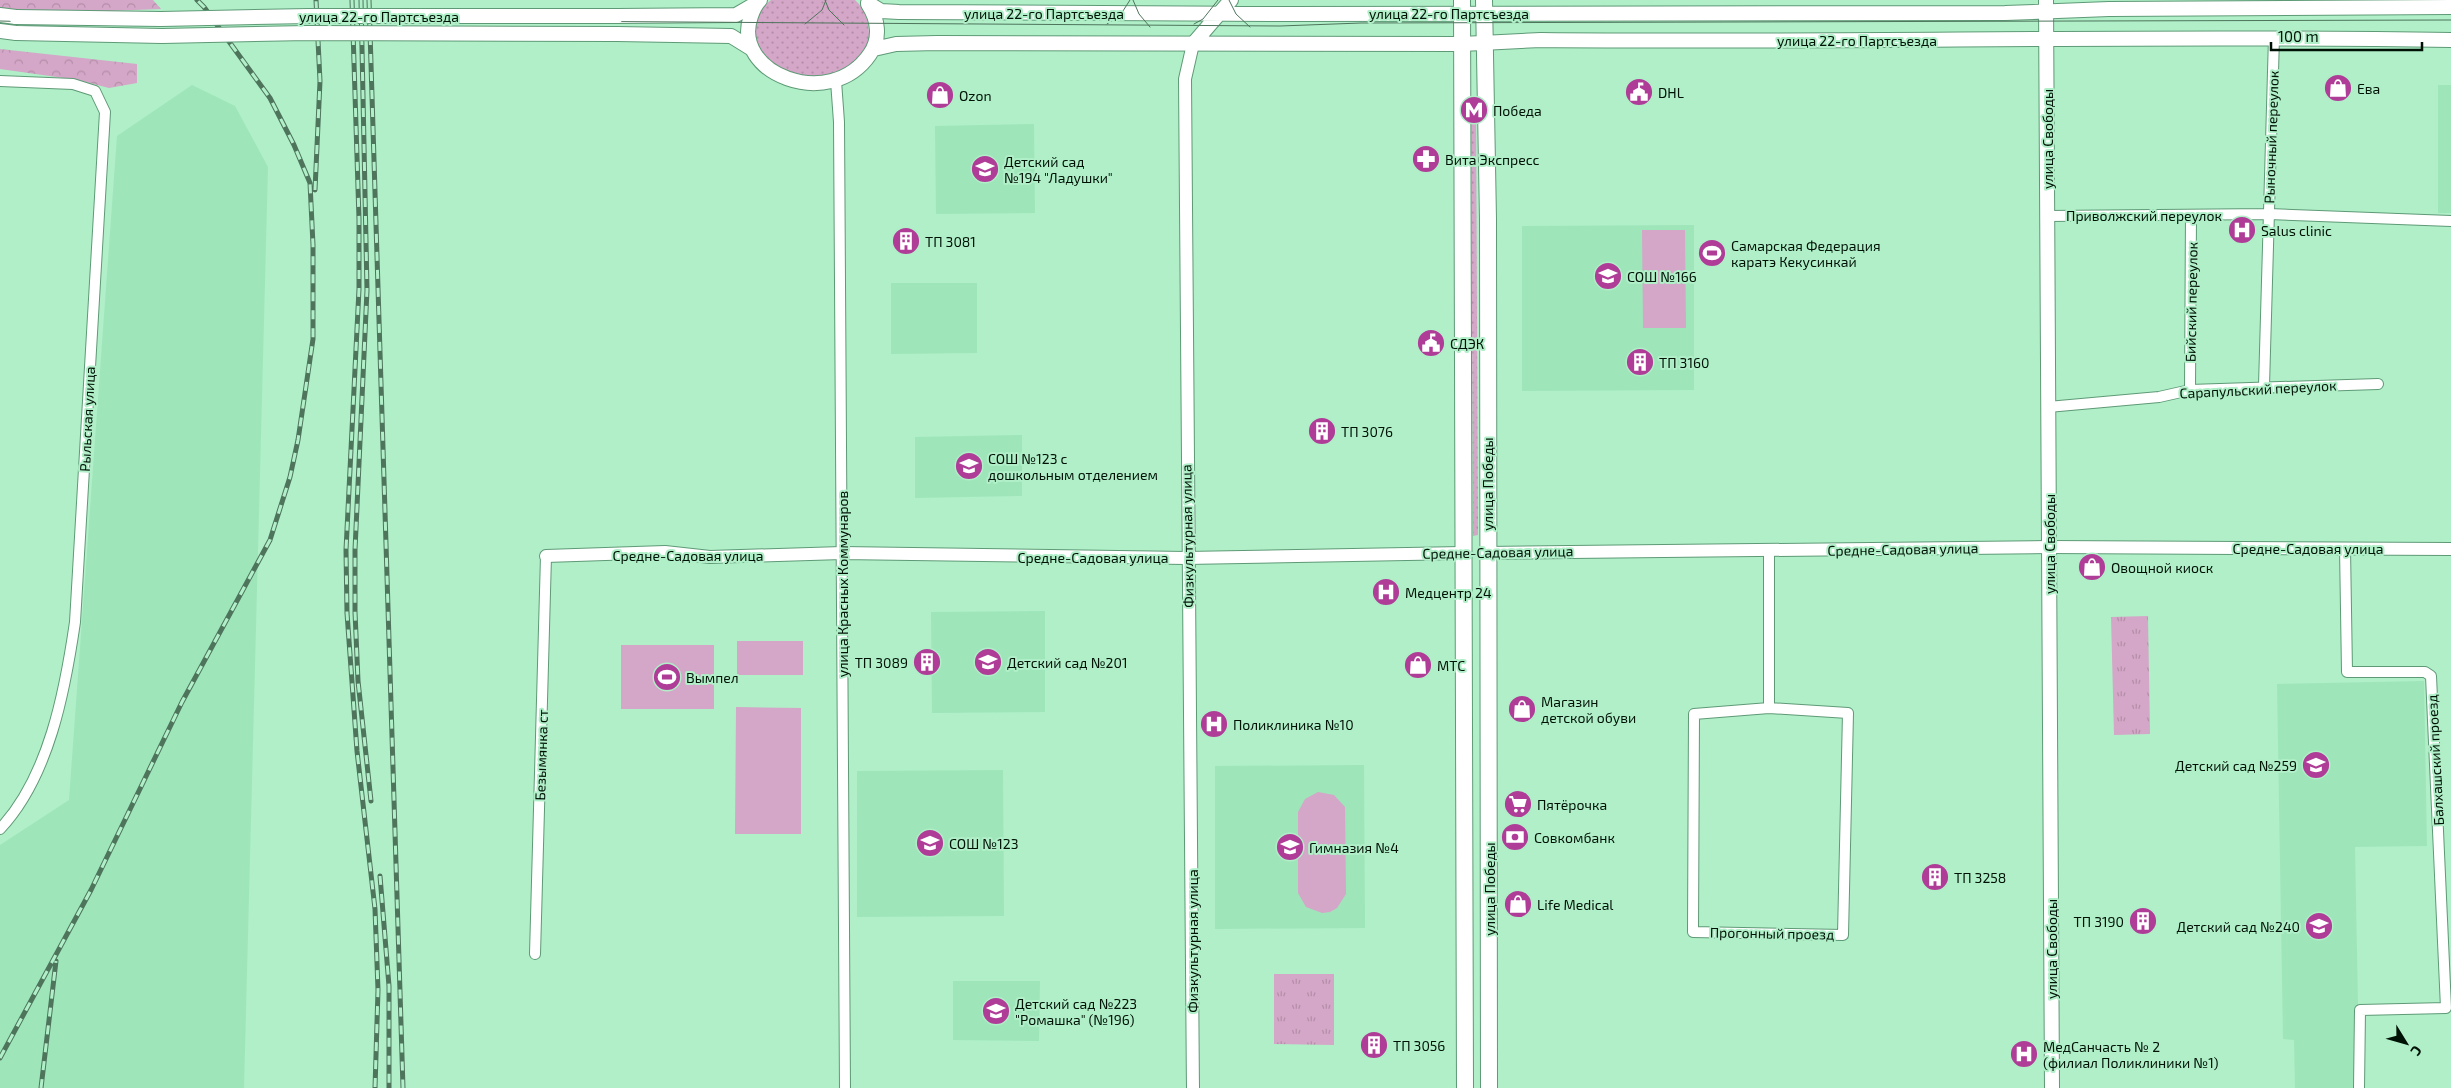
<svg xmlns="http://www.w3.org/2000/svg" width="2451" height="1088" font-family="'Exo 2',sans-serif">
<style>
.built{fill:#9ee5ba}
.grass{fill:url(#grass-dots)}
.forest{fill:url(#forest-crowns)}
.park{fill:url(#park-tufts)}
.pitch{fill:#d4a6c7}
.lines{fill:none;stroke-linecap:round;stroke-linejoin:round}
.minor-casing{stroke:#5e9a76;stroke-width:12}
.tertiary-casing{stroke:#5e9a76;stroke-width:14}
.secondary-casing{stroke:#5e9a76;stroke-width:16}
.primary-casing{stroke:#5e9a76;stroke-width:18}
.minor{stroke:#fff;stroke-width:10}
.tertiary{stroke:#fff;stroke-width:12}
.secondary{stroke:#fff;stroke-width:14}
.primary{stroke:#fff;stroke-width:16}
.tram{stroke:#4e745c;stroke-width:1}
.rail-casing{stroke:#4e745c;stroke-width:5}
.rail{stroke:#b0efc8;stroke-width:3;stroke-dasharray:9;stroke-linecap:butt}
.secondary-bridge-casing{stroke:#5e9a76;stroke-width:16;stroke-linecap:butt}
.secondary-bridge{stroke:#fff;stroke-width:14}
.labels{text-anchor:middle;dominant-baseline:central;stroke-width:4;stroke-linejoin:round;paint-order:stroke}
.street-label{font-size:14px;fill:#001206;stroke:#b0efc8}
.poi-label{font-size:14px;fill:#001206;stroke:#b0efc8;text-anchor:start}
</style>
<defs>
<pattern id="grass-dots" width="8" height="8" patternUnits="userSpaceOnUse" patternTransform="scale(1.25)"><rect width="8" height="8" fill="#d4a6c7"/><path d="M2 2h.1M6 6h.1" fill="none" stroke="#b48ea9" stroke-width="1.8" stroke-linecap="round"/></pattern>
<pattern id="forest-crowns" width="20" height="18" patternUnits="userSpaceOnUse" patternTransform="scale(1.25)"><rect width="20" height="18" fill="#d4a6c7"/><path d="M2 6a3 3 0 1 1 6 0M12 15a3 3 0 1 1 6 0" fill="none" stroke="#b48ea9"/></pattern>
<pattern id="park-tufts" width="24" height="20" patternUnits="userSpaceOnUse" patternTransform="scale(1.25)"><rect width="24" height="20" fill="#d4a6c7"/><path d="M3 7l-1-3M5 7V3M7 7l1-3M15 17l-1-3M17 17v-4M19 17l1-3" fill="none" stroke="#b48ea9"/></pattern>
</defs>
<rect width="100%" height="100%" fill="#b0efc8"/>
<path class="built" d="M192,85L235,106L268,167L244,1088H0V845L69,800L117,136Z
M2438,85H2451V213H2438Z
M1034,124L1035,213L936,214L935,126Z
M1694,225V390L1522,391V226Z
M891,283H977V353L891,354Z
M1022,435V496L915,498V437Z
M1045,611V712L932,713L931,612Z
M2424,681L2427,846L2355,847L2358,1004L2355,1088H2295L2294,1040L2283,1039L2277,684Z
M1364,765L1365,928L1215,929V766Z
M1003,770L1004,916L857,917V771Z
M953,981H1040L1039,1041L953,1040Z"/>
<path class="grass" d="M771,0H855C866,10 868,20 869,34C869,48 859,61 846,67C835,73 823,77 810,77C782,77 743,49 756,18C759,10 765,5 771,0Z
M1473,103L1476,105L1478,535L1473,536L1471,105Z"/>
<path class="forest" d="M0,0H153L161,9L29,14L0,11Z
M0,49L137,64V83L109,88L78,80L0,69Z"/>
<path class="park" d="M2148,616L2150,734L2114,735L2111,617Z
M1274,974H1334V1045L1274,1044Z"/>
<path class="pitch" d="M1642,230H1685L1686,328H1643Z
M737,641H803V675H737Z
M621,645H714V709H621Z
M736,707L801,708V834H735Z
M1318,792L1334,795L1345,807L1346,894L1337,908L1330,912L1322,913L1306,907L1298,893V812L1305,799Z"/>
<g class="lines">
<defs>
<path id="minor" d="M0,81L73,84L95,91L105,112L75,622C65,691 49,777 0,829
M836,81L839,122L845,1088
M2047,216L2269,214L2451,221
M2264,386L2274,37
M2190,390L2191,215
M2048,407L2159,397L2190,390L2378,384
M2345,548L2347,672H2425L2431,676L2446,1008L2360,1010L2359,1088
M1769,551V708
M1769,708L1848,713L1843,935L1693,932L1694,714Z
M535,954L546,556"/>
<path id="tertiary" d="M1193,44L1185,79C1186,416 1189,752 1193,1088
M1487,553L2049,547L2451,549
M546,556L665,552L710,557L842,553L1186,558L1462,553"/>
<path id="secondary" d="M760,0C755,5 753,10 751,16C730,73 830,113 870,54C881,38 878,19 868,4
M2046,0L2052,1088
M868,3L881,11L899,12L1280,14L2005,13L2109,9L2451,7
M0,15L16,17
M617,16L736,15L755,4
M0,31L16,33
M617,34L731,36L752,49
M1193,44L1231,0
M874,49L896,44L937,43L1462,44L1541,40C1845,43 2148,35 2451,40"/>
<path id="primary" d="M1462,0L1465,1088
M1484,0L1488,219L1489,1088"/>
</defs>
<use href="#minor" class="minor-casing"/>
<use href="#tertiary" class="tertiary-casing"/>
<use href="#secondary" class="secondary-casing"/>
<use href="#primary" class="primary-casing"/>
<use href="#minor" class="minor"/>
<use href="#tertiary" class="tertiary"/>
<use href="#secondary" class="secondary"/>
<use href="#primary" class="primary"/>
<path class="tram" d="M825,0L829,10L844,25
M1133,0L1139,14L1150,27
M1229,0L1236,14L1250,27
M0,21L145,25L382,20L1280,26L1361,23L2451,20
M805,24L822,10L826,0
M1107,24L1121,14L1130,0
M1194,24L1203,19L1218,0"/>
<defs>
<path id="rail" d="M352,0L359,219V289L346,550L347,613L357,751L375,909L378,990L375,1088
M361,0L367,290L355,550V612L358,681L371,801
M369,0L403,1088
M315,190L320,81L316,0
M380,876L389,986V1088
M0,1058L91,890L182,702L270,540L290,477L298,440L313,339V245L310,183L294,145L270,98L204,7L197,0
M41,1088L56,961"/>
</defs>
<use href="#rail" class="rail-casing"/>
<use href="#rail" class="rail"/>
<defs>
<path id="secondary-bridge" d="M16,17L161,19L309,16H617
M16,33L162,36L308,33L617,34"/>
</defs>
<use href="#secondary-bridge" class="secondary-bridge-casing"/>
<use href="#secondary-bridge" class="secondary-bridge"/>
</g>
<defs>
<symbol id="shop-disc" viewBox="-11 -11 22 22"><circle r="9.5" fill="#af3d98" stroke="#b0efc8"/><path d="M-5-2.5h2.3a2.7 3.5 0 0 1 5.4 0H5L5.5 6h-11ZM-1.5-2.5h3a1.5 2.3 0 0 0-3 0Z" fill="#fff"/></symbol>
<symbol id="civic-disc" viewBox="-11 -11 22 22"><circle r="9.5" fill="#af3d98" stroke="#b0efc8"/><path d="M-.6-6.5H3V-4.5H.6V-3L4-1V1h2V6H-6V1h2V-1L-.6-3ZM-1.2 2.5V6h2.4V2.5Z" fill="#fff"/></symbol>
<symbol id="metro-disc" viewBox="-11 -11 22 22"><circle r="9.5" fill="#af3d98" stroke="#b0efc8"/><path d="M-5.5 5V-5H-3L0 0L3-5H5.5V5H3V-.5L0 4L-3-.5V5Z" fill="#fff"/></symbol>
<symbol id="pharmacy-disc" viewBox="-11 -11 22 22"><circle r="9.5" fill="#af3d98" stroke="#b0efc8"/><path d="M-2-6h4v4h4v4h-4v4h-4v-4h-4v-4h4Z" fill="#fff"/></symbol>
<symbol id="school-disc" viewBox="-11 -11 22 22"><circle r="9.5" fill="#af3d98" stroke="#b0efc8"/><path d="M0-5L7-2L0 1L-7-2ZM-4 1L0 2.5L4 1V4Q0 6-4 4Z" fill="#fff"/></symbol>
<symbol id="hospital-disc" viewBox="-11 -11 22 22"><circle r="9.5" fill="#af3d98" stroke="#b0efc8"/><path d="M-5-5h3v3.5h4V-5h3V5h-3V1.5h-4V5h-3Z" fill="#fff"/></symbol>
<symbol id="building-disc" viewBox="-11 -11 22 22"><circle r="9.5" fill="#af3d98" stroke="#b0efc8"/><path d="M-4-6H4V6H1V3H-1V6H-4ZM-2.5-4.3h1.7v1.8h-1.7ZM.8-4.3h1.7v1.8H.8ZM-2.5-1h1.7V.8h-1.7ZM.8-1h1.7V.8H.8Z" fill="#fff"/></symbol>
<symbol id="stadium-disc" viewBox="-11 -11 22 22"><circle r="9.5" fill="#af3d98" stroke="#b0efc8"/><path d="M0-5a6.5 5 0 1 0 0 10a6.5 5 0 1 0 0-10ZM-3.5-1.8h7v3.6h-7Z" fill="#fff"/></symbol>
<symbol id="supermarket-disc" viewBox="-11 -11 22 22"><circle r="9.5" fill="#af3d98" stroke="#b0efc8"/><path d="M-6-5.5h2.5l.6 2H6L4.5 2H-2.5L-4.4-4H-6ZM-1.5 3.2a1.3 1.3 0 1 0 .1 0ZM3 3.2a1.3 1.3 0 1 0 .1 0Z" fill="#fff"/></symbol>
<symbol id="bank-disc" viewBox="-11 -11 22 22"><circle r="9.5" fill="#af3d98" stroke="#b0efc8"/><path d="M-6-4H6V4H-6ZM0-2.3a2.3 2.3 0 1 0 0 4.6a2.3 2.3 0 1 0 0-4.6Z" fill="#fff"/></symbol>
</defs>
<g fill-rule="evenodd">
<use href="#shop-disc" x="2322" y="72" width="32" height="32"/>
<use href="#civic-disc" x="1623" y="76" width="32" height="32"/>
<use href="#shop-disc" x="924" y="79" width="32" height="32"/>
<use href="#metro-disc" x="1458" y="94" width="32" height="32"/>
<use href="#pharmacy-disc" x="1410" y="143" width="32" height="32"/>
<use href="#school-disc" x="969" y="153" width="32" height="32"/>
<use href="#hospital-disc" x="2226" y="214" width="32" height="32"/>
<use href="#building-disc" x="890" y="225" width="32" height="32"/>
<use href="#stadium-disc" x="1696" y="237" width="32" height="32"/>
<use href="#school-disc" x="1592" y="260" width="32" height="32"/>
<use href="#civic-disc" x="1415" y="327" width="32" height="32"/>
<use href="#building-disc" x="1624" y="346" width="32" height="32"/>
<use href="#building-disc" x="1306" y="415" width="32" height="32"/>
<use href="#school-disc" x="953" y="450" width="32" height="32"/>
<use href="#shop-disc" x="2076" y="551" width="32" height="32"/>
<use href="#hospital-disc" x="1370" y="576" width="32" height="32"/>
<use href="#building-disc" x="911" y="646" width="32" height="32"/>
<use href="#school-disc" x="972" y="646" width="32" height="32"/>
<use href="#shop-disc" x="1402" y="649" width="32" height="32"/>
<use href="#stadium-disc" x="651" y="661" width="32" height="32"/>
<use href="#shop-disc" x="1506" y="693" width="32" height="32"/>
<use href="#hospital-disc" x="1198" y="708" width="32" height="32"/>
<use href="#school-disc" x="2300" y="749" width="32" height="32"/>
<use href="#supermarket-disc" x="1502" y="788" width="32" height="32"/>
<use href="#bank-disc" x="1499" y="821" width="32" height="32"/>
<use href="#school-disc" x="914" y="827" width="32" height="32"/>
<use href="#school-disc" x="1274" y="831" width="32" height="32"/>
<use href="#building-disc" x="1919" y="861" width="32" height="32"/>
<use href="#shop-disc" x="1502" y="888" width="32" height="32"/>
<use href="#building-disc" x="2127" y="905" width="32" height="32"/>
<use href="#school-disc" x="2303" y="910" width="32" height="32"/>
<use href="#school-disc" x="980" y="995" width="32" height="32"/>
<use href="#building-disc" x="1358" y="1029" width="32" height="32"/>
<use href="#hospital-disc" x="2008" y="1038" width="32" height="32"/>
</g>
<g class="labels">
<g class="street-label">
<text x="1044" y="13">улица 22-го Партсъезда</text>
<text x="1449" y="13">улица 22-го Партсъезда</text>
<text x="379" y="16">улица 22-го Партсъезда</text>
<text x="1857" y="40">улица 22-го Партсъезда</text>
<text transform="translate(2271 137) rotate(-88)">Рыночный переулок</text>
<text transform="translate(2047 139) rotate(-90)">улица Свободы</text>
<text x="2144" y="215">Приволжский переулок</text>
<text transform="translate(2191 302) rotate(-89)">Бийский переулок</text>
<text transform="translate(2258 389) rotate(-3)">Сарапульский переулок</text>
<text transform="translate(87 419) rotate(-87)">Рыльская улица</text>
<text transform="translate(1487 484) rotate(-90)">улица Победы</text>
<text transform="translate(1187 536) rotate(-91)">Физкультурная улица</text>
<text transform="translate(2049 544) rotate(-90)">улица Свободы</text>
<text x="2308" y="548">Средне-Садовая улица</text>
<text transform="translate(1903 549) rotate(-1)">Средне-Садовая улица</text>
<text transform="translate(1498 552) rotate(-1)">Средне-Садовая улица</text>
<text x="688" y="555">Средне-Садовая улица</text>
<text x="1093" y="557">Средне-Садовая улица</text>
<text transform="translate(842 584) rotate(-90)">улица Красных Коммунаров</text>
<text transform="translate(541 755) rotate(-88)">Безымянка ст</text>
<text transform="translate(2435 760) rotate(-93)">Балхашский проезд</text>
<text transform="translate(1489 889) rotate(-90)">улица Победы</text>
<text transform="translate(1772 933) rotate(1)">Прогонный проезд</text>
<text transform="translate(1192 941) rotate(-90)">Физкультурная улица</text>
<text transform="translate(2051 949) rotate(-90)">улица Свободы</text>
</g>
<g class="poi-label">
<text x="2357" y="88">Ева</text>
<text x="1658" y="92">DHL</text>
<text x="959" y="95">Ozon</text>
<text x="1493" y="110">Победа</text>
<text x="1445" y="159">Вита Экспресс</text>
<text x="1004" y="161">Детский сад<tspan x="1004" dy="16">№194 "Ладушки"</tspan></text>
<text x="2261" y="230">Salus clinic</text>
<text x="925" y="241">ТП 3081</text>
<text x="1731" y="245">Самарская Федерация<tspan x="1731" dy="16">каратэ Кекусинкай</tspan></text>
<text x="1627" y="276">СОШ №166</text>
<text x="1450" y="343">СДЭК</text>
<text x="1659" y="362">ТП 3160</text>
<text x="1341" y="431">ТП 3076</text>
<text x="988" y="458">СОШ №123 с<tspan x="988" dy="16">дошкольным отделением</tspan></text>
<text x="2111" y="567">Овощной киоск</text>
<text x="1405" y="592">Медцентр 24</text>
<text x="908" y="662" text-anchor="end">ТП 3089</text>
<text x="1007" y="662">Детский сад №201</text>
<text x="1437" y="665">МТС</text>
<text x="686" y="677">Вымпел</text>
<text x="1541" y="701">Магазин<tspan x="1541" dy="16">детской обуви</tspan></text>
<text x="1233" y="724">Поликлиника №10</text>
<text x="2297" y="765" text-anchor="end">Детский сад №259</text>
<text x="1537" y="804">Пятёрочка</text>
<text x="1534" y="837">Совкомбанк</text>
<text x="949" y="843">СОШ №123</text>
<text x="1309" y="847">Гимназия №4</text>
<text x="1954" y="877">ТП 3258</text>
<text x="1537" y="904">Life Medical</text>
<text x="2124" y="921" text-anchor="end">ТП 3190</text>
<text x="2300" y="926" text-anchor="end">Детский сад №240</text>
<text x="1015" y="1003">Детский сад №223<tspan x="1015" dy="16">"Ромашка" (№196)</tspan></text>
<text x="1393" y="1045">ТП 3056</text>
<text x="2043" y="1046">МедСанчасть № 2<tspan x="2043" dy="16">(филиал Поликлиники №1)</tspan></text>
</g>
</g>
<g transform="translate(2406 1043) rotate(127)" stroke="#b0efc8" stroke-width="4" paint-order="stroke">
<path d="M0-4L9 19L0 12L-9 19Z" fill="#001206"/>
<text y="-8" font-size="14" font-weight="bold" text-anchor="middle" fill="#001206">С</text>
</g>
<path d="M2271 42v8h151v-8" fill="none" stroke="#001206" stroke-width="2.5"/>
<text x="2278" y="42" font-size="15" fill="#001206" stroke="#b0efc8" stroke-width="4" paint-order="stroke">100 m</text>
</svg>
